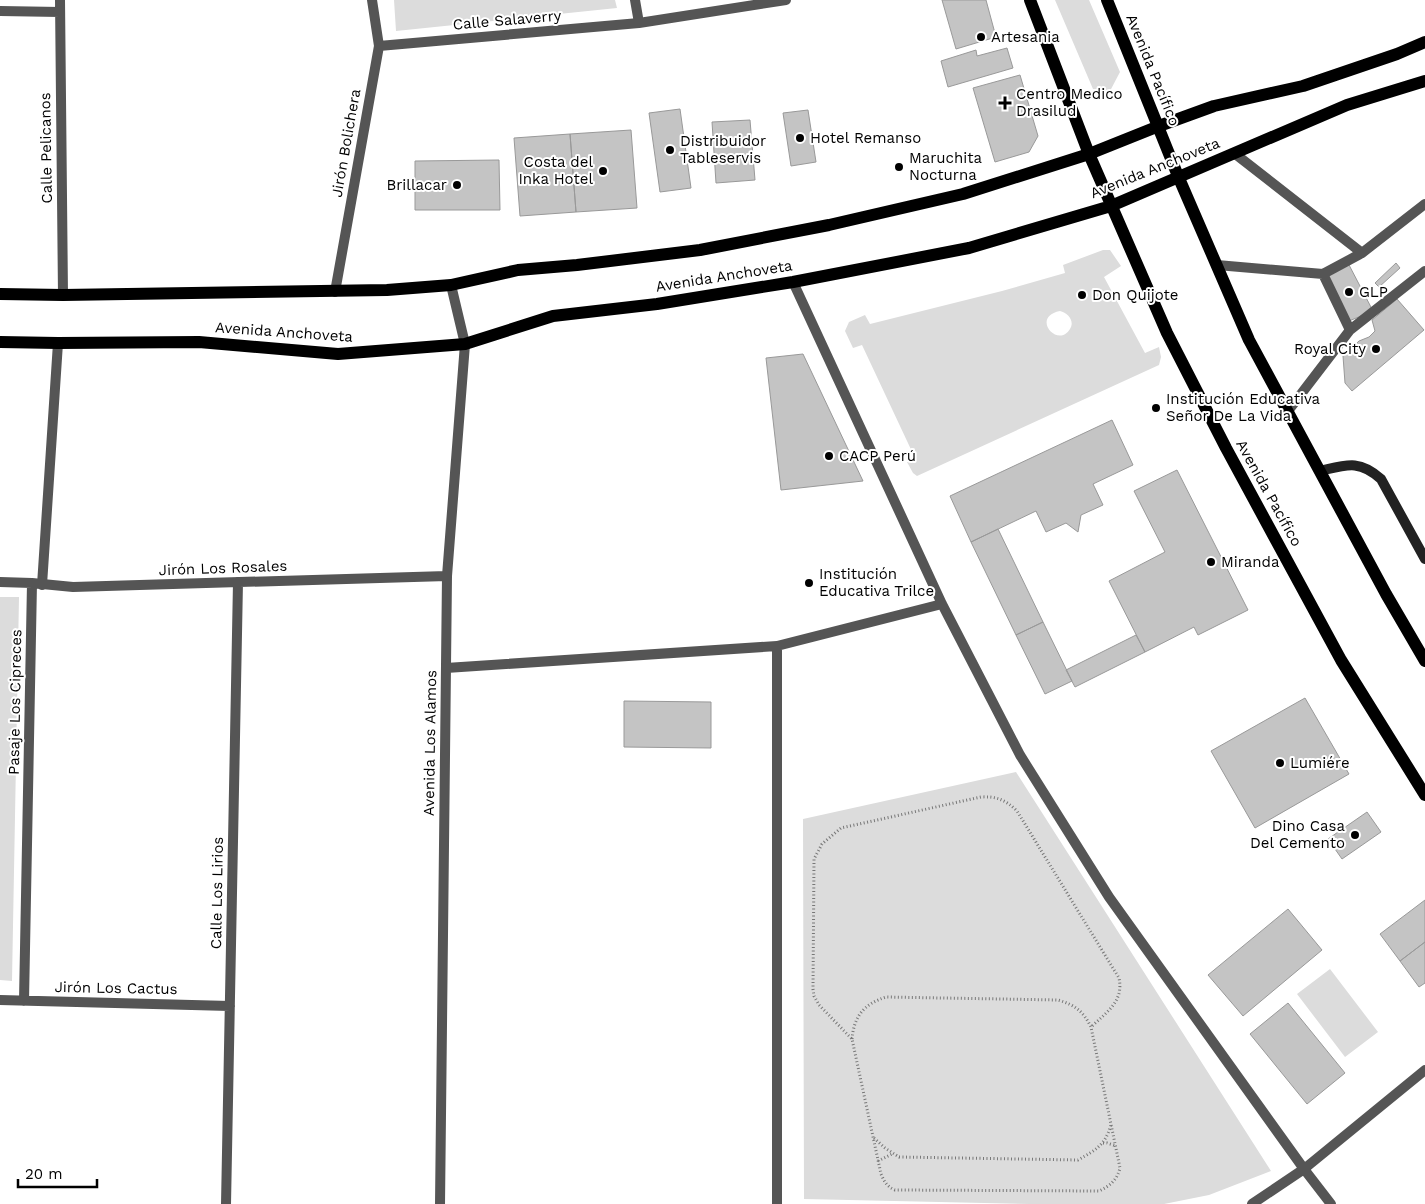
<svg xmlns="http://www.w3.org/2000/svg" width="1425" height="1204" font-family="'Work Sans',sans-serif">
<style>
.green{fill:#dcdcdc;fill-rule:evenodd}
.building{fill:#c4c4c4;stroke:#999}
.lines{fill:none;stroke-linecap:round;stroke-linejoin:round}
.path{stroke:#777;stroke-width:3;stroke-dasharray:1 2.5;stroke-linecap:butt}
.lane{stroke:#555;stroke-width:10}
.street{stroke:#555;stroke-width:10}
.secondary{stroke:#222;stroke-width:10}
.primary{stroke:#000;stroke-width:12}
.poi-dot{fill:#000;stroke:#fff;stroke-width:2}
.labels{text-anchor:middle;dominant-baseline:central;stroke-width:4;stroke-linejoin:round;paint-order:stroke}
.street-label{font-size:15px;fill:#000;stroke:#fff}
.poi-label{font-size:15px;fill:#000;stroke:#fff;text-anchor:start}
</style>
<rect width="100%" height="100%" fill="#fff"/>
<path class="green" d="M394,0H615L617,8L396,31Z
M1055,0H1089L1120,72L1110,91L1093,89Z
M1103,250H1110L1121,266L1104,277L1145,353L1159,347L1161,357L1159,365L917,476L913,473L907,462L915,458L862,345L853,348L845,331L849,322L865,315L870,324L1002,291L1065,273L1063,265ZM1060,311C1068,313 1075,321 1070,329C1058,349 1030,317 1060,311Z
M0,597H19L12,981L0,980Z
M1016,772L1271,1171L1209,1195L1164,1204H1030L804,1199L803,819Z
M1330,969L1378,1032L1345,1057L1297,994Z"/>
<path class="building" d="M942,0H986L996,37L956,49Z
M1007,48L1013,68L948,87L941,61L976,50L977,56Z
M1020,75L1038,136L1029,152L995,162L973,88Z
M680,109L691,188L660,192L649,113Z
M808,110L816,162L791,166L783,113Z
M750,120L755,180L716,183L712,122Z
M631,130L637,208L576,212L570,134Z
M570,134L576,212L520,216L514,138Z
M499,160L500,210H415V161Z
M1348,263L1373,311L1349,321L1326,274Z
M1396,263L1400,268L1379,287L1375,283Z
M1397,299L1424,330L1352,391L1345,383L1343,356L1359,341L1369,337L1375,331L1372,320Z
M803,354L863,481L781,490L766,358Z
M1112,420L1133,465L1093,484L1103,505L1081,515L1078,532L1066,523L1046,532L1036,511L971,542L950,496Z
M1177,470L1248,610L1198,635L1194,627L1145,652L1109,581L1165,552L1134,491Z
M998,529L1043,622L1016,635L971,542Z
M1043,622L1072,681L1045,694L1016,635Z
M1136,635L1145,652L1075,687L1066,670Z
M1305,698L1349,774L1255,828L1211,751Z
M624,701L711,702V748L624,747Z
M1367,812L1381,832L1342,859L1328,839Z
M1425,900V942L1400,961L1380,934Z
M1288,909L1322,950L1243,1016L1208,975Z
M1425,942V983L1419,987L1400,961Z
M1288,1003L1345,1073L1307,1104L1250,1034Z"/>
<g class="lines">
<path class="path" d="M852,1039C854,1016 864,1004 886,997L1058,1000C1075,1005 1083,1011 1091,1027L1120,1168C1117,1180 1110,1186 1099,1191L895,1190C887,1187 884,1181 881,1174L852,1039L819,1005L814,996L813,989L814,859L822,844L841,828L981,797C996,796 1006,800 1017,811L1119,978C1124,1001 1107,1012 1091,1027
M874,1138L885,1148L899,1157L1078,1160C1096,1150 1105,1145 1111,1125
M1103,1143H1107L1116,1146
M878,1161L892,1154"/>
<path class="lane" d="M1234,153L1362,253L1425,204
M1217,265L1323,274L1350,330L1288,411
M1323,274L1362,253
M1350,330L1425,271
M42,585L58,343"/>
<path class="street" d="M60,0L63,295
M635,0L639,23
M0,11L60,12
M379,46L639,23L786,0
M793,282L942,604L1020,755L1109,897L1304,1169L1331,1204
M335,292L379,46L372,0
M0,582L32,583L73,587L447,576
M777,646V1204
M446,668L777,646L942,604
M0,1000L230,1006
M24,1001L32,583
M226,1204L238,582
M440,1204L447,576L465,344L451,285
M1252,1204L1304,1169L1425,1070"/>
<path class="secondary" d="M1320,471C1346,465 1359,459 1381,479L1425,559"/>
<path class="primary" d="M1030,0L1089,154L1167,333L1226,448L1341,660L1425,795
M1107,0L1178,176L1249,340L1386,594L1425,661
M0,294L63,295L387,290L451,285L518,270L577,265L700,250L829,225L963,194L1089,154L1159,126L1214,106L1303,86L1397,54L1425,42
M0,342L58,343L199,342L338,354L465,344L553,316L657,304L793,282L969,248L1111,206L1347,105L1425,81"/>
</g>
<g class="poi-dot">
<circle cx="981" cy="37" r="5"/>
<path d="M1002.5 95.5h5v5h5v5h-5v5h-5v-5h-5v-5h5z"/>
<circle cx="800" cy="138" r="5"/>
<circle cx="670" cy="150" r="5"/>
<circle cx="899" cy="167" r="5"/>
<circle cx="603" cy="171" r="5"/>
<circle cx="457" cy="185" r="5"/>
<circle cx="1349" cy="292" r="5"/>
<circle cx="1082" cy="295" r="5"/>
<circle cx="1376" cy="349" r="5"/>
<circle cx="1156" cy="408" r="5"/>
<circle cx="829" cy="456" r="5"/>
<circle cx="1211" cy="562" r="5"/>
<circle cx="809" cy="583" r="5"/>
<circle cx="1280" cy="763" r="5"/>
<circle cx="1355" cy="835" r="5"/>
</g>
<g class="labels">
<g class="street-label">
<text transform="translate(507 20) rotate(-5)">Calle Salaverry</text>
<text transform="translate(1153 70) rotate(68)">Avenida Pacífico</text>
<text transform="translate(346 143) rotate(-80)">Jirón Bolichera</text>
<text transform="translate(46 148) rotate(-91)">Calle Pelicanos</text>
<text transform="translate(1155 168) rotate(-22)">Avenida Anchoveta</text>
<text transform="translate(724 276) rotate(-9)">Avenida Anchoveta</text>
<text transform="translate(284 332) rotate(4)">Avenida Anchoveta</text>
<text transform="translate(1269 493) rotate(61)">Avenida Pacífico</text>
<text transform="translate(223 568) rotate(-2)">Jirón Los Rosales</text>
<text transform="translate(15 702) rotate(-89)">Pasaje Los Cipreces</text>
<text transform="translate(430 743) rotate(-89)">Avenida Los Alamos</text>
<text transform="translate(217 893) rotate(-89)">Calle Los Lirios</text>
<text transform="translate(116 988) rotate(1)">Jirón Los Cactus</text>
</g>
<g class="poi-label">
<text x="991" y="37">Artesania</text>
<text x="1016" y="94">Centro Medico<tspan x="1016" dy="17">Drasilud</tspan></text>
<text x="810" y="138">Hotel Remanso</text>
<text x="680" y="141">Distribuidor<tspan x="680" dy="17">Tableservis</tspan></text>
<text x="909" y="158">Maruchita<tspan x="909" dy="17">Nocturna</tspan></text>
<text x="593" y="162" text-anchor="end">Costa del<tspan x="593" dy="17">Inka Hotel</tspan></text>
<text x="447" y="185" text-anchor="end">Brillacar</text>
<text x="1359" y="292">GLP</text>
<text x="1092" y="295">Don Quijote</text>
<text x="1366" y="349" text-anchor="end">Royal City</text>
<text x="1166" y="399">Institución Educativa<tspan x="1166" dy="17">Señor De La Vida</tspan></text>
<text x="839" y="456">CACP Perú</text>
<text x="1221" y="562">Miranda</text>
<text x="819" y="574">Institución<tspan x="819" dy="17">Educativa Trilce</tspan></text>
<text x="1290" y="763">Lumiére</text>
<text x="1345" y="826" text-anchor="end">Dino Casa<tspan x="1345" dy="17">Del Cemento</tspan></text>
</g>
</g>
<path d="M18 1179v8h79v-8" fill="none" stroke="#000000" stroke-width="2.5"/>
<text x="25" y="1179" font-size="15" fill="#000000" stroke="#ffffff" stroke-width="4" paint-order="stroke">20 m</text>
</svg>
